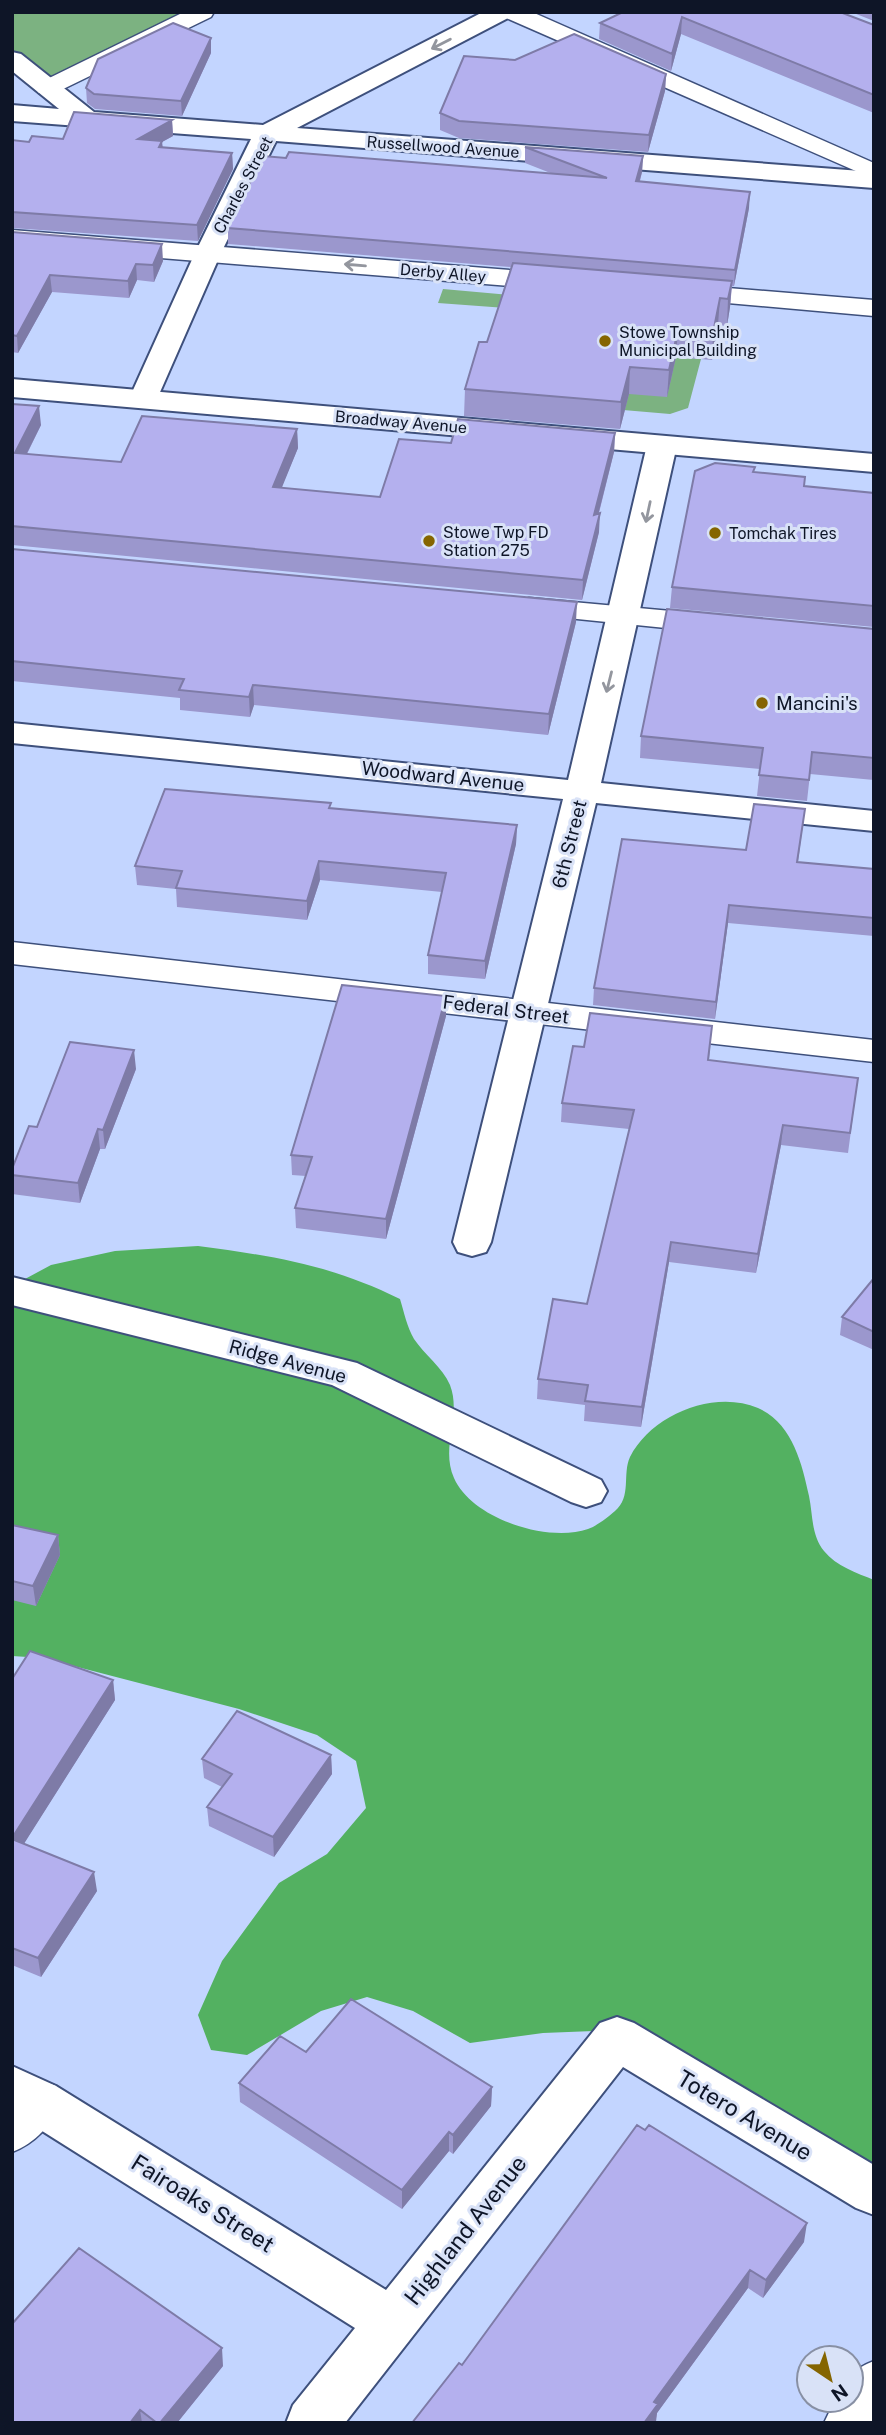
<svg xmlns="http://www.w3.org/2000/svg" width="886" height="2435" font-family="'Public Sans',sans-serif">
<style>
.green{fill:#7cb281}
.forest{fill:#53b161}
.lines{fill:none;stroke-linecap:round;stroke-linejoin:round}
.service-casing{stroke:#3e507c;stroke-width:3}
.minor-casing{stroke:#3e507c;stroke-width:4}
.tertiary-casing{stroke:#3e507c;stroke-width:4}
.service{fill:#fff;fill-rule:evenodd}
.minor{fill:#fff;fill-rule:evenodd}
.tertiary{fill:#fff;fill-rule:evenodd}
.wall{fill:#9b97cd}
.shaded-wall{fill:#7e7ba7}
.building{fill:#b4b0ee;stroke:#7e7ba7;stroke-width:2}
.oneway{stroke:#93969e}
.poi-dot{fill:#856500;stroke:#d9e2f7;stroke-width:2.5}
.labels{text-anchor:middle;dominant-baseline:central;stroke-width:6;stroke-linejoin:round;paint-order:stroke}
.far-street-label{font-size:16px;fill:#0e1527;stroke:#d9e2f7}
.far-poi-label{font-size:16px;fill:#0e1527;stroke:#d9e2f7;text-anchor:start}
.poi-label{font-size:19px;fill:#0e1527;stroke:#d9e2f7;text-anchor:start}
.street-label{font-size:19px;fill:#0e1527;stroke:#d9e2f7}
.near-street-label{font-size:23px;fill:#0e1527;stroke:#d9e2f7}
</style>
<rect width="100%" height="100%" fill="#c3d5ff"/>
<path class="green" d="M12,12H196L48,84L12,52Z
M443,289L510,295L506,308L438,303Z
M662,356L701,359L688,408L670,414L588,407Z"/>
<path class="forest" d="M198,1246C274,1256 331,1265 400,1299C404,1312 407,1327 414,1339C424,1354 443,1368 450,1385C462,1416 440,1447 454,1478C472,1519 548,1543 588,1529C597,1526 608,1517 615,1511C632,1497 622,1474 630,1457C651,1415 714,1389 758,1408C792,1423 802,1463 809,1496C813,1515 811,1535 824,1551C836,1566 857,1573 874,1580V2182L619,2030L543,2033L470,2043L413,2011L367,1997L321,2011L247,2055L211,2050L198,2015L222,1961L279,1883L327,1854L366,1808L356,1761L317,1735L239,1709L43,1658L12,1656V1286L51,1265L115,1251Z"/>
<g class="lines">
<defs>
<path id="service" d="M184,12H214L211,17L55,93H39L35,88L39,83Z
M501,12H532L874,163V179L504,17Z
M12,230L559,274L568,276L572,282L568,288L559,290L12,246Z
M680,284L874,300V316L671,298L667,292L671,286Z
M529,598L715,615L726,618L730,624L726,630L715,633L518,613L514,607L518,601Z
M12,942L874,1040V1062L12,964Z
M39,2080L56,2086L62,2101C52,2124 36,2143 12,2152V2097L22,2086Z
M874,2361V2423H824L835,2400H851C851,2375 849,2371 874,2361Z"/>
<path id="minor" d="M483,12H514L510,17L297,128L874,172V188L276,141L221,253L157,399L153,405L143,408L133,405L129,399L195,253L251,139L12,121V105L59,109L12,71V52L21,54L94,112L263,125Z
M662,436L672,439L677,445L601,783L874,811V831L596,803L491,1242L486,1252L472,1256L458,1252L453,1242L563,799L12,743V723L568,780L647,445L652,439Z
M12,1277L357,1363L601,1480L607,1491L601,1502L586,1507L571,1502L332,1385L12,1305Z
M617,2017L634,2023L874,2165V2215L856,2208L623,2067L345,2423H286L293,2405L355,2328L12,2112V2066L56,2086L386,2290L600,2023Z"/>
<path id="tertiary" d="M12,379L874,454V472L12,397Z"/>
</defs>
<use href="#service" class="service-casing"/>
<use href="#minor" class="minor-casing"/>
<use href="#tertiary" class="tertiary-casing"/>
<use href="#service" class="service"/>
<use href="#minor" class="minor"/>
<use href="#tertiary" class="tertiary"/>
</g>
<path class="wall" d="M623,12L874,25V113L681,34L671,71L599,39L600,23Z
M851,12H874V21Z
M211,53L182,116L95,109L87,103L86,88Z
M666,74L665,91L648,152L459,138L440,130V113Z
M172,120L173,136L162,142L163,148L232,153L233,169L198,241L12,228V140L29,142L63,139Z
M525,147L643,156L642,172L640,181L749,208L734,286H732L730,307L727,326L718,325L712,360L676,357L667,397L629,394L620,429L464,416L465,389L487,342L511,267L228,244V228L553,174L525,163Z
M12,232L163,261L154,282L137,280L129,298L52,292L18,353L12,352Z
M12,404L41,425L27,454L121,462L297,429L298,448L281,488L380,497L451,443L615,433L614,452L599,513V532L582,600L12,545Z
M754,472L805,486L874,493V627L670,608L672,587Z
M12,549L576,622L548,735L254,705L250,717L180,710V698L12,681Z
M874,629V780L810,774L807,801L757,796L760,769L640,758L641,736Z
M331,808L517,825L516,844L485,979L428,974V955L442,892L320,880L307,920L177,907L176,889L137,885L135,866Z
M805,809L798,862L874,869V936L728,923L715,1019L593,1005L594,988L746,850Z
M446,996V1016L386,1239L296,1228L295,1208L306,1176L292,1175L291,1155Z
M712,1026L709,1060L858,1078L848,1153L781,1145L756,1273L669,1262L641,1427L584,1421L585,1405L537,1399L538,1379L587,1304L629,1129L561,1122L562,1103L584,1047Z
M136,1069L105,1149H100L80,1203L12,1194V1169L37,1127Z
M874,1278V1350L840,1335L842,1317Z
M12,1525L58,1535L60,1555L36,1606L12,1600Z
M12,1679L113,1680L115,1700L24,1843L97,1891L41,1977L12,1965Z
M331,1755L332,1774L274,1857L209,1826L207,1807L222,1787L204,1778L202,1759Z
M306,2052L492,2087L491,2106L453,2154L449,2151L402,2209L240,2102L239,2083Z
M804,2242L763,2298L748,2288L657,2413L655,2423H412L462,2365Z
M223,2366L177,2423H12Z"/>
<path class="shaded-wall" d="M682,17L681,34L671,71L672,54Z
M211,38V53L182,116L181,101Z
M666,74L665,91L648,152L649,135Z
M172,120L173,136L162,142L163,157L138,139Z
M232,153L233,169L198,241L197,225Z
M643,156L642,172L635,197L636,181Z
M750,192L749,208L734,286L735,270Z
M162,244L163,261L154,282L153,265Z
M136,264L137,280L129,298L128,281Z
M50,275L52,292L18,353L17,336Z
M732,281L730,307L727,326L728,299Z
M720,298L718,325L712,360L713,333Z
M678,330L676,357L667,397L669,370Z
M630,367L629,394L620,429L621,402Z
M39,406L41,425L17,473L15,453Z
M297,429L298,448L274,507L273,487Z
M615,433L614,452L593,535L594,515Z
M600,513L599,532L582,600L583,580Z
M577,602L576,622L548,735L549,714Z
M253,685L254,705L250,717L249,697Z
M517,825L516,844L485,979V961Z
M319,861L320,880L307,920V901Z
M729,905L728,923L715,1019L716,1002Z
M446,996V1016L386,1239V1219Z
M134,1050L136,1069L105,1149L103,1130Z
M783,1125L781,1145L756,1273L758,1254Z
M98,1129L100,1149L80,1203L78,1183Z
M671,1242L669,1262L641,1427L642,1407Z
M58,1535L60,1555L36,1606L33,1586Z
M113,1680L115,1700L15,1858L12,1838Z
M331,1755L332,1774L274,1857L273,1837Z
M94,1872L97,1891L41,1977L38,1958Z
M492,2087L491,2106L453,2154V2135Z
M449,2132V2151L402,2209V2190Z
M807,2223L804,2242L763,2298L766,2280Z
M750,2270L748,2288L657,2413L656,2422L644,2423L654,2402Z
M222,2348L223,2366L177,2423H160Z
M140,2410L142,2423H130Z"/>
<path class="building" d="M623,12H840L874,25V95L682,17L672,54L600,23Z
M173,23L211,38L181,101L94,94L86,88L98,59Z
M574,34L666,74L649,135L459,121L440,113L464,56L515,60Z
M74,112L172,120L138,139L162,141L159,147L232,153L197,225L12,212V140L29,142L32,136L63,139Z
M525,147L643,156L636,181L750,192L735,270L228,228L263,156L286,158L289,152L607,178Z
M12,232L162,244L153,265L136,264L128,281L50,275L17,336L12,335Z
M513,263L732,281L728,299L720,298L713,333L678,330L669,370L630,367L621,402L465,389L479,342H487Z
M12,404L39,406L15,453L121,462L142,416L297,429L273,487L380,497L399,439L451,443L458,419L615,433L594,515L600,513L583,580L12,526Z
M715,463L755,467L753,472L805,477L804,486L874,493V606L672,587L695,471Z
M12,549L577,602L549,714L253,685L249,697L179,690L184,679L12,661Z
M667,609L874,629V758L812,752L809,780L759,775L763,748L641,736Z
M165,789L331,803L329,808L517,825L485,961L428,955L446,873L319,861L307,901L176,888L182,871L135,866Z
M754,804L805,809L797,862L874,869V918L729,905L716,1002L594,988L622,839L746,850Z
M342,985L446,996L386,1219L295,1208L312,1157L291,1155Z
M590,1013L712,1026L708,1060L858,1078L850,1133L783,1125L758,1254L671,1242L642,1407L585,1401L588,1385L538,1379L553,1299L587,1304L634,1110L562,1103L573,1046L584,1047Z
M70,1042L134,1050L103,1130L98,1129L78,1183L12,1175V1169L29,1126L37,1127Z
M874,1278V1332L842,1317Z
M12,1525L58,1535L33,1586L12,1581Z
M30,1651L113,1680L12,1838V1679Z
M237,1711L331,1755L273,1837L207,1807L232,1774L202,1759Z
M12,1839L94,1872L38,1958L12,1948Z
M351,1999L492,2087L453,2135L449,2132L402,2190L239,2083L280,2036L306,2052Z
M637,2125L645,2130L649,2125L807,2223L766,2280L750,2270L654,2402L658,2404L644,2423H412L459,2363L462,2365Z
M79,2248L222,2348L160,2423H157L140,2410L130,2423H12V2324Z"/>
<defs><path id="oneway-shaft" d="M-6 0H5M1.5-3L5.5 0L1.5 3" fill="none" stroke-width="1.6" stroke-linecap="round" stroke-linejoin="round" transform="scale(1.75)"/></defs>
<g class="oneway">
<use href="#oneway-shaft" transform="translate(441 44) rotate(153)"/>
<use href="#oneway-shaft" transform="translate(355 265) rotate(-175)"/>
<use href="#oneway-shaft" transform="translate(648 512) rotate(102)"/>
<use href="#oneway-shaft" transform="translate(609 682) rotate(104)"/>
</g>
<g class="poi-dot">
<circle cx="605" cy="341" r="7"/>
<circle cx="715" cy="533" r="7"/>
<circle cx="429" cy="541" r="7"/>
<circle cx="762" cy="703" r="7"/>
</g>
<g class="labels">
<g class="far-street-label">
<text transform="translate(443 147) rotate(4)">Russellwood Avenue</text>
<text transform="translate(243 185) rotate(-62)">Charles Street</text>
<text transform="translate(443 273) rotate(5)">Derby Alley</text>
<text transform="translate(401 422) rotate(5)">Broadway Avenue</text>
</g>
<g class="far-poi-label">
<text x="619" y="332">Stowe Township<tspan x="619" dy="18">Municipal Building</tspan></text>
<text x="443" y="532">Stowe Twp FD<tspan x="443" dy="18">Station 275</tspan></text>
<text x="729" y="533">Tomchak Tires</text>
</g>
<g class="poi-label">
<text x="776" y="703">Mancini's</text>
</g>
<g class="street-label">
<text transform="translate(443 776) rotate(6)">Woodward Avenue</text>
<text transform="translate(569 844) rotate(-76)">6th Street</text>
<text transform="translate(506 1009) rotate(7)">Federal Street</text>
<text transform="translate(288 1361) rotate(15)">Ridge Avenue</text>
</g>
<g class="near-street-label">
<text transform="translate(745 2115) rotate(31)">Totero Avenue</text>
<text transform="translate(203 2203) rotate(32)">Fairoaks Street</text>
<text transform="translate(465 2230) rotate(-52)">Highland Avenue</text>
</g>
</g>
<rect width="886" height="2435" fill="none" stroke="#0e1527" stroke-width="28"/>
<g transform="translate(830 2379) rotate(145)"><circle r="33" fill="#d9e2f7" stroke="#8890a4" stroke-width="2"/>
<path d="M0-5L12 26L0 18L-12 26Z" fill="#856500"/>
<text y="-10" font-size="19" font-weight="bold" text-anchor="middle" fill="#0e1527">N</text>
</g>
</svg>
